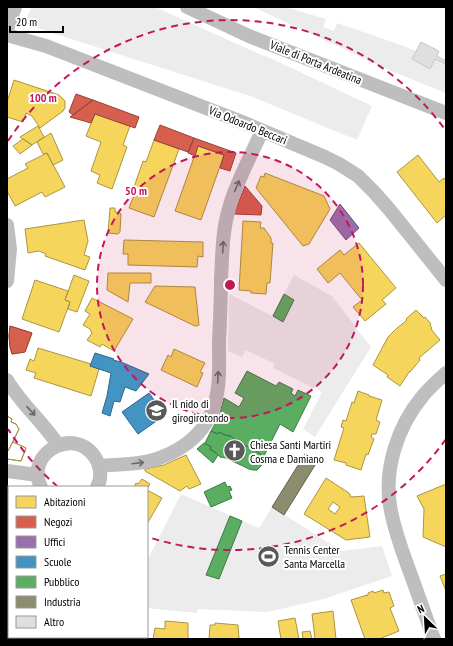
<svg xmlns="http://www.w3.org/2000/svg" width="453" height="646" font-family="'PT Sans Narrow',sans-serif">
<style>
.green{fill:#ececec}
.homes{fill:#f6d55c;stroke:#ac9540;fill-rule:evenodd}
.shops{fill:#d6604d;stroke:#964336}
.offices{fill:#9970ab;stroke:#6b4e78}
.schools{fill:#4393c3;stroke:#2f6788}
.public{fill:#5aae61;stroke:#3f7a44}
.industry{fill:#8c8c6e;stroke:#62624d}
.building{fill:#dfdfdf;stroke:#c7c7c7}
.lines{fill:none;stroke-linecap:round;stroke-linejoin:round}
.street{stroke:#bebebe;stroke-width:14}
.oneway{stroke:#686868}
.ring{fill:none;stroke:#c2185b;stroke-width:2;stroke-dasharray:7 5}
.labels{text-anchor:middle;dominant-baseline:central;stroke-width:4;stroke-linejoin:round;paint-order:stroke}
.street-label{font-size:12px;fill:#000;stroke:#fff}
.poi-label{font-size:12px;fill:#000;stroke:#fff;text-anchor:start}
.centre{fill:#c2185b;stroke:#fff;stroke-width:2}
.ring-label{font-size:12px;text-anchor:middle;font-weight:bold;fill:#c2185b;stroke:#fff;stroke-width:4;stroke-linejoin:round;paint-order:stroke}
</style>
<rect width="100%" height="100%" fill="#fff"/>
<path class="green" d="M32,7H155L264,56L268,57L372,106L357,140L253,97L24,24Z
M253,7H285L326,19L323,27L334,31L337,23C374,36 411,47 446,64V93L391,71Z
M294,275L332,296L371,347L315,437L303,429L322,392L273,368L275,364L246,350L242,357L228,351L229,294L272,316Z
M181,494L259,528L272,507L342,551L382,546L392,576L324,599L267,612L198,609L197,613L147,608V561Z"/>
<path class="homes" d="M14,80L59,95L65,101V108L63,111L40,128L32,116L26,113L23,122L7,117V102Z
M95,114L130,126L123,145L127,147L112,189L97,183L100,175L91,171L101,142L86,136Z
M38,126L44,137L32,145L20,137Z
M51,133L63,160L53,165L47,153L43,154L37,142Z
M23,139L32,145L20,154L13,146Z
M154,140L179,149L154,217L129,208L137,188L134,187L143,161L146,162Z
M198,146L224,155L201,220L175,211Z
M47,153L65,187L45,197L42,192L15,206L7,191V179L28,168L25,164Z
M418,155L439,182L444,178L446,181V215L437,223L397,172Z
M265,173L324,196L330,209L309,244L303,246L256,188L261,176L264,177Z
M110,208H115V212H119L121,214L120,232L118,234L108,233Z
M84,220L88,241L84,255L90,257L85,270L45,256L46,254L39,251L28,253L25,229Z
M243,221L261,222L260,228H264L271,238V243H273L270,283H267L266,294L251,293V291L239,290Z
M124,240L203,242V257L198,256L197,267L128,265V254H123Z
M359,243L396,288L382,300L386,304L365,321L353,307L362,300L340,273L328,283L317,269L340,250L344,255Z
M108,273H151V283H130L128,302L107,290Z
M74,275L89,281L77,312L68,309L70,302L65,300Z
M35,280L68,291L65,300L70,302L59,332L22,319Z
M155,286L195,287L199,325L197,326H195L145,302Z
M92,298L133,319L114,351L102,344L100,347L87,340L92,333L90,329L83,325L90,314L85,311Z
M416,310L424,318L425,317L431,324L430,325L432,328L431,329L440,340L419,358L420,360L410,372H409L400,386L387,377L388,375L373,365L388,337L396,329L407,320L406,319Z
M10,326L32,333L25,352L12,354L10,347L9,336Z
M38,348L91,364L90,366L99,369L91,396L34,378L36,373L26,370L30,359L34,361Z
M174,349L205,363L200,372L203,373L197,387L161,370L168,355L171,357Z
M358,391L369,395V396L382,400L376,420L380,422L376,434H372L371,437L374,439L368,455L366,454L361,470L346,465V463L334,460L344,428L341,427L343,420L346,421L352,402L354,403Z
M7,416L12,419L11,422L16,424L19,429L8,451L7,452Z
M7,416L12,419L11,422L16,424L19,429L13,442L26,448L21,461L7,459Z
M13,442L26,448L21,461L7,459V452L8,451Z
M186,455L201,484L189,489L187,486L180,491L145,471V469L164,465Z
M326,478L349,493L351,497L364,496L370,537L346,540L304,514ZM333,502L340,507L335,514L328,509Z
M142,479L150,484L147,489V487H134L136,483L138,484Z
M446,484V547L423,537L424,509L417,496Z
M147,490L162,498L147,524Z
M446,574V591L440,576Z
M383,590L384,593L389,592L394,606L390,608L399,631L379,639H365L351,600L367,595V596L368,595V593L373,591L374,593Z
M333,611L336,639H315L312,614Z
M295,618L299,639H281L278,621Z
M165,621L188,623V639H153L155,628L165,629Z
M215,623L238,625L239,638L241,639H209L210,625H215Z
M310,631L312,639H303L302,632Z"/>
<path class="shops" d="M76,94L93,100L73,115L69,112Z
M93,100L139,117L135,128L95,114L91,123L70,117Z
M160,125L194,138L188,152L154,140Z
M194,138L236,153L230,171L220,168L224,155L198,146L195,156L188,153Z
M245,186L262,206L261,215L234,214L239,201Z
M10,326L32,333L25,352L12,354L10,347L9,336Z"/>
<path class="offices" d="M340,204L359,228L346,240L330,220Z"/>
<path class="schools" d="M95,353L114,359L113,360L121,362L149,374L136,391L125,387L120,402L114,401L110,416L102,413L107,396L111,373L90,366Z
M149,393L165,415L138,434L122,412Z"/>
<path class="public" d="M284,294L294,300L283,322L273,316Z
M247,371L276,386L279,382L293,389L291,393L295,396L298,390L311,396L293,432L280,424L264,456H262L258,452L235,440L231,436L225,435L219,432L218,434L211,431L219,417L224,398L239,407L244,398L235,393Z
M211,431L218,434L219,432L225,435L231,436L235,440L258,452L263,458L264,461L262,465L257,470H253L249,469L226,458L220,457L216,453L210,449L211,447L205,443Z
M204,443L211,447L210,449L216,453L218,455L213,463L197,449Z
M225,482L227,487L230,486L232,490L229,491L232,498L211,507L204,492Z
M230,516L242,521L219,579L206,575Z
M9,634V637H85L84,639H7V637Z"/>
<path class="industry" d="M305,454L317,462L284,515L272,507Z"/>
<path class="building" d="M421,42L439,51L437,56L446,61V64L435,59L430,69L412,59Z"/>
<g class="lines">
<path class="street" d="M187,7L249,36L446,113
M7,29L15,7
M7,35L46,46L242,122L325,157L339,164L358,176L374,192L389,209L446,280
M7,225L10,249L7,281
M7,380C21,404 43,422 58,445
M99,466C120,464 142,465 162,457C183,449 201,435 211,414C221,392 219,366 219,342C220,321 221,300 221,278C222,263 222,248 224,233C228,197 247,164 262,131
M7,471L38,475
M41,487C23,452 80,422 98,463C101,471 101,480 97,487
M7,595L9,591
M434,639C425,615 417,591 408,567C401,547 393,527 390,505C384,468 398,426 422,397C429,388 437,381 446,373"/>
</g>
<defs><path id="oneway-shaft" d="M-6 0H5M1.5-3L5.5 0L1.5 3" fill="none" stroke-width="1.6" stroke-linecap="round" stroke-linejoin="round"/></defs>
<g class="oneway">
<use href="#oneway-shaft" transform="translate(237 186) rotate(-67)"/>
<use href="#oneway-shaft" transform="translate(223 247) rotate(-87)"/>
<use href="#oneway-shaft" transform="translate(218 377) rotate(-87)"/>
<use href="#oneway-shaft" transform="translate(31 411) rotate(47)"/>
<use href="#oneway-shaft" transform="translate(138 463) rotate(-7)"/>
</g>
<circle cx="230" cy="285" r="133" fill="#c2185b" fill-opacity=".12"/>
<g class="ring">
<circle cx="230" cy="285" r="133"/>
<path d="M446 439A265 265 0 0 1 148 537M58 487A265 265 0 0 1 8 429M8 141A265 265 0 0 1 446 131"/>
</g>
<defs>
<symbol id="school-disc" viewBox="-11 -11 22 22"><circle r="9.5" fill="#595959" stroke="#fff"/><path d="M0-5L7-2L0 1L-7-2ZM-4 1L0 2.5L4 1V4Q0 6-4 4Z" fill="#fff"/></symbol>
<symbol id="church-disc" viewBox="-11 -11 22 22"><circle r="9.5" fill="#595959" stroke="#fff"/><path d="M-1.2-6h2.4v3.5h3.3v2.4h-3.3V6h-2.4V-.1h-3.3v-2.4h3.3Z" fill="#fff"/></symbol>
<symbol id="stadium-disc" viewBox="-11 -11 22 22"><circle r="9.5" fill="#595959" stroke="#fff"/><path d="M0-5a6.5 5 0 1 0 0 10a6.5 5 0 1 0 0-10ZM-3.5-1.8h7v3.6h-7Z" fill="#fff"/></symbol>
</defs>
<g fill-rule="evenodd">
<use href="#school-disc" x="144" y="398" width="25" height="25"/>
<use href="#church-disc" x="222" y="438" width="25" height="25"/>
<use href="#stadium-disc" x="256" y="544" width="25" height="25"/>
</g>
<g class="labels">
<g class="street-label">
<text transform="translate(316 62) rotate(22)">Viale di Porta Ardeatina</text>
<text transform="translate(248 125) rotate(22)">Via Odoardo Beccari</text>
</g>
<g class="poi-label">
<text x="172" y="403">Il nido di<tspan x="172" dy="14">girogirotondo</tspan></text>
<text x="250" y="444">Chiesa Santi Martiri<tspan x="250" dy="14">Cosma e Damiano</tspan></text>
<text x="284" y="549">Tennis Center<tspan x="284" dy="14">Santa Marcella</tspan></text>
</g>
</g>
<circle cx="230" cy="285" r="6" class="centre"/>
<g class="ring-label">
<text x="43" y="102">100 m</text>
<text x="136" y="195">50 m</text>
</g>
<rect width="453" height="646" fill="none" stroke="#000000" stroke-width="16"/>
<rect x="8" y="486" width="140" height="152" fill="#ffffff" stroke="#999999"/>
<rect x="16" y="496" width="20" height="12" fill="#f6d55c" stroke="#999999"/>
<text x="44" y="506" font-size="12" fill="#000000">Abitazioni</text>
<rect x="16" y="516" width="20" height="12" fill="#d6604d" stroke="#999999"/>
<text x="44" y="526" font-size="12" fill="#000000">Negozi</text>
<rect x="16" y="536" width="20" height="12" fill="#9970ab" stroke="#999999"/>
<text x="44" y="546" font-size="12" fill="#000000">Uffici</text>
<rect x="16" y="556" width="20" height="12" fill="#4393c3" stroke="#999999"/>
<text x="44" y="566" font-size="12" fill="#000000">Scuole</text>
<rect x="16" y="576" width="20" height="12" fill="#5aae61" stroke="#999999"/>
<text x="44" y="586" font-size="12" fill="#000000">Pubblico</text>
<rect x="16" y="596" width="20" height="12" fill="#8c8c6e" stroke="#999999"/>
<text x="44" y="606" font-size="12" fill="#000000">Industria</text>
<rect x="16" y="616" width="20" height="12" fill="#dfdfdf" stroke="#999999"/>
<text x="44" y="626" font-size="12" fill="#000000">Altro</text>
<g transform="translate(425 618) rotate(335)" stroke="#ffffff" stroke-width="3" paint-order="stroke">
<path d="M0-3L7 15L0 10L-7 15Z" fill="#000000"/>
<text y="-6" font-size="11" font-weight="bold" text-anchor="middle" fill="#000000">N</text>
</g>
<path d="M10 26v6h53v-6" fill="none" stroke="#000000" stroke-width="2"/>
<text x="16" y="26" font-size="12" fill="#000000" stroke="#ffffff" stroke-width="3" paint-order="stroke">20 m</text>
</svg>
